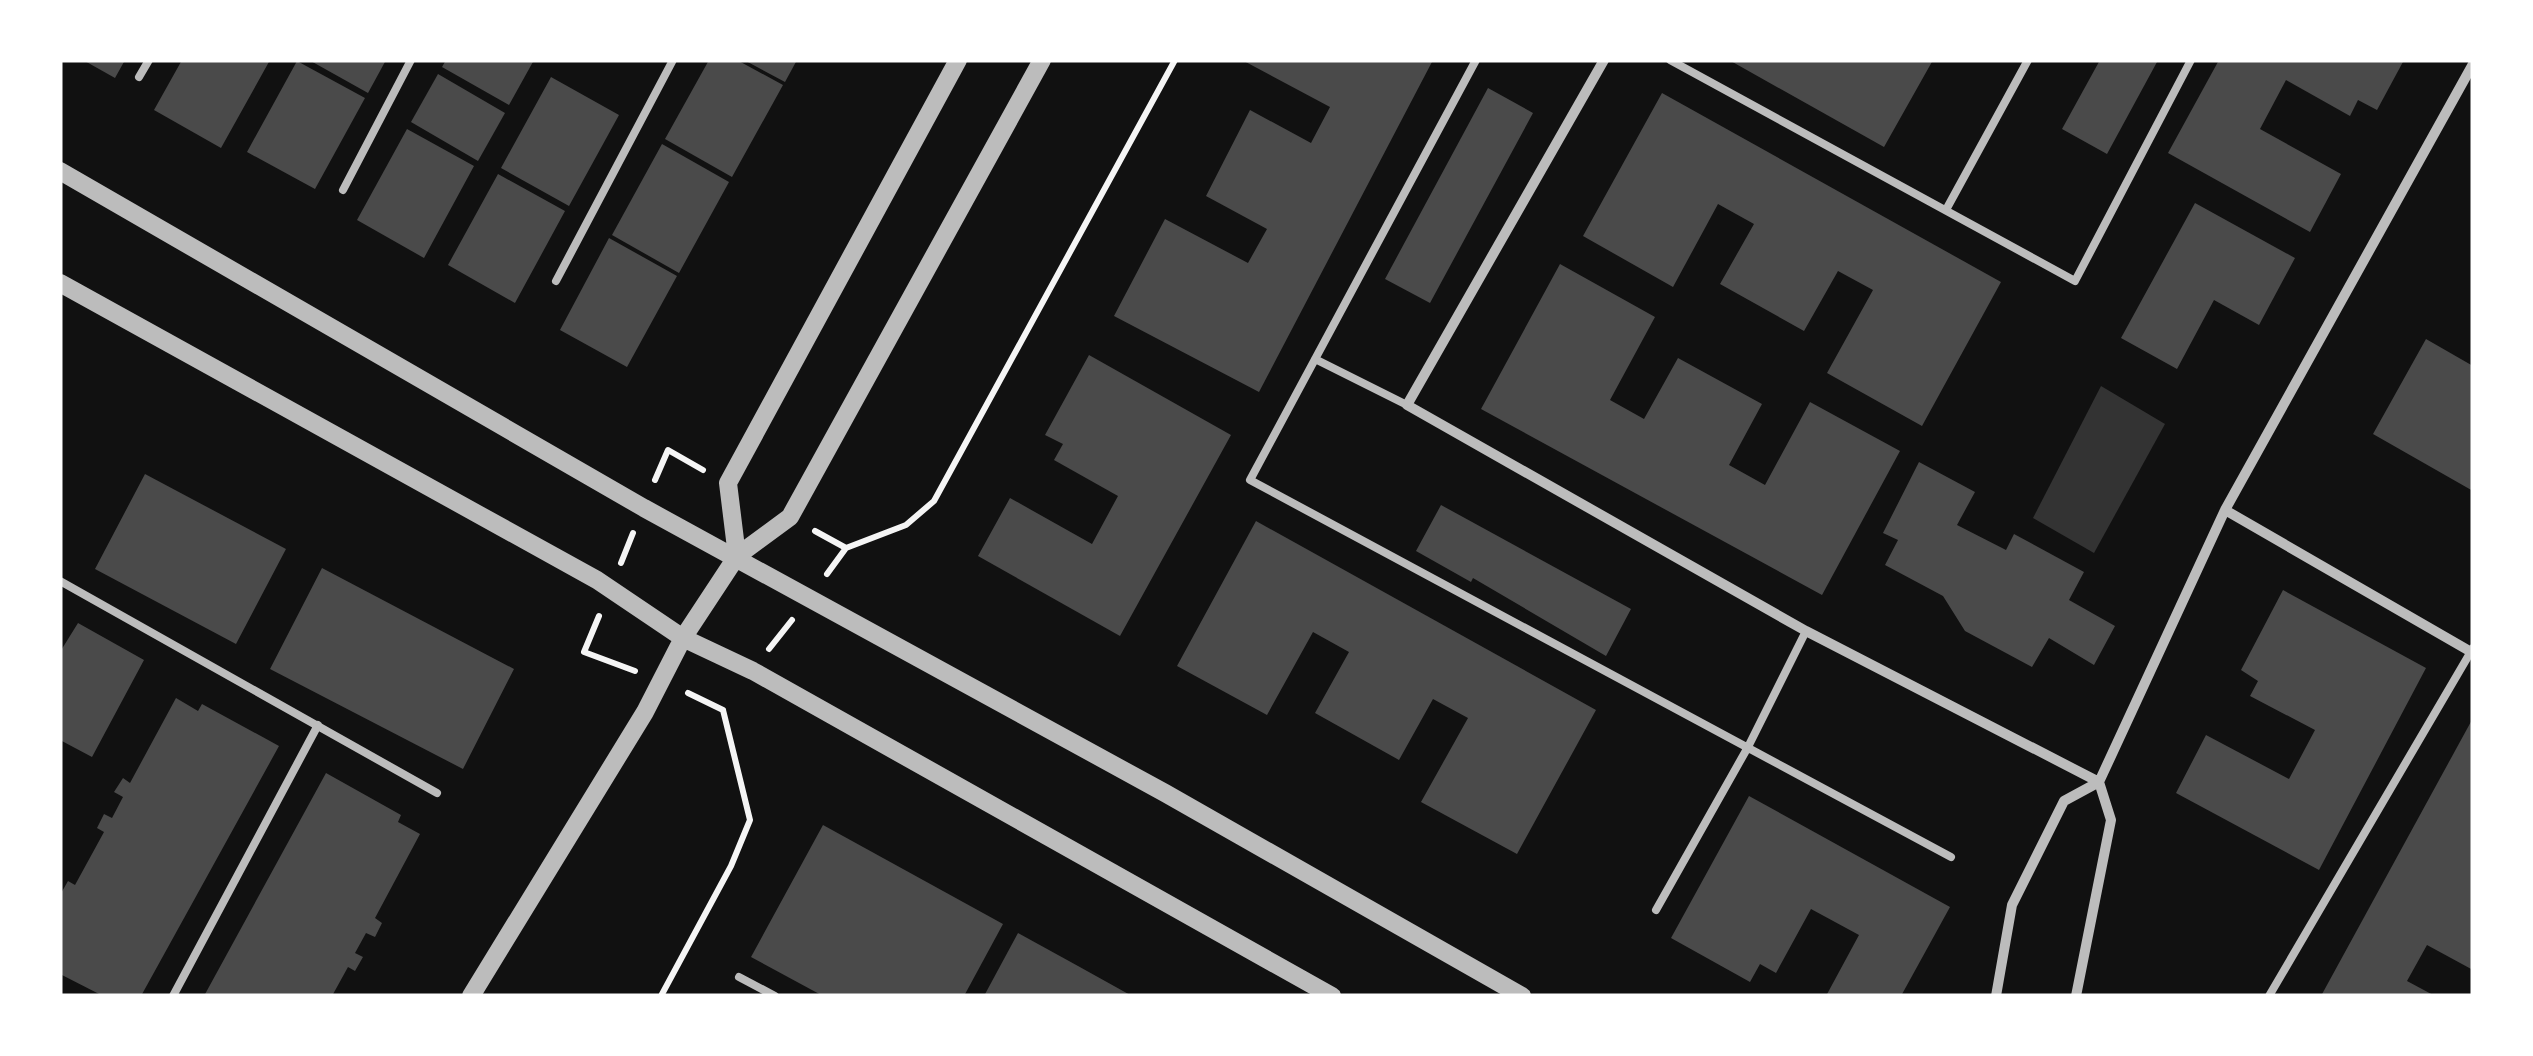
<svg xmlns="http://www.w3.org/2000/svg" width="2533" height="1056" font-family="'Sofia Sans Condensed',sans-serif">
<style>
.water{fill:#333}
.building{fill:#4a4a4a}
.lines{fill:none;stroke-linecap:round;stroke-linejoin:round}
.path{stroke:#f5f5f5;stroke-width:6}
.service{stroke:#bcbcbc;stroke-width:8}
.minor{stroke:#bcbcbc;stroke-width:10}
.tertiary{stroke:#bcbcbc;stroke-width:18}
</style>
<rect width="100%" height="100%" fill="#111"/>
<path class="water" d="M2101,386L2165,424L2094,553L2033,518Z"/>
<path class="building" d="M83,60H125L115,78Z
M182,60H270L221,148L154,110Z
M309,60H386L368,93Z
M446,60H534L509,105L442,67Z
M709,60H737L783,85L732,177L665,139Z
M744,60H797L785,82Z
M1242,60H1433L1259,392L1114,316L1165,219L1248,263L1267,229L1206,196L1250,110L1311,143L1330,107Z
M1729,60H1933L1884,147Z
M2100,60L2157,62L2107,154L2062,129Z
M2219,60H2404L2377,110L2358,100L2350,116L2286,80L2260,129L2341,174L2310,232L2168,153Z
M297,61L365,98L315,189L247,152Z
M438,74L505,113L478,161L411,122Z
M551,77L619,115L569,206L501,168Z
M1488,88L1533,113L1430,303L1385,279Z
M1662,93L2001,282L1922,426L1827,373L1873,290L1838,271L1804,331L1720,284L1754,224L1718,204L1673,287L1583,236Z
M407,129L474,166L424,258L357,220Z
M662,144L729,182L679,273L612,235Z
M498,174L565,211L515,303L448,265Z
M2195,203L2295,258L2259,325L2214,300L2177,369L2121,338Z
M609,238L677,276L627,367L560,330Z
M1560,264L1655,317L1610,400L1644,419L1678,358L1762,404L1729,465L1765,485L1810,402L1900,451L1822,595L1481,409Z
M2426,339L2473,366V491L2373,434Z
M1089,355L1231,435L1120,636L978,556L1010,498L1092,544L1118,496L1054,460L1063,444L1045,435Z
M1919,462L1975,492L1957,525L2006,550L2014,534L2084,572L2069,600L2115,626L2094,665L2049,638L2032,667L1965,631L1943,596L1885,565L1898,540L1883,533Z
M145,474L286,549L236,644L95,569Z
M1441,505L1631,609L1606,656L1473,578L1471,582L1416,551Z
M1256,521L1596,710L1517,854L1421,802L1468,718L1433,699L1399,760L1315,713L1349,652L1313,632L1267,715L1177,666Z
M322,568L514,669L463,769L270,669Z
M2283,590L2426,668L2319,870L2176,793L2206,735L2289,779L2315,730L2250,696L2258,681L2241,670Z
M78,623L144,660L92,757L60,740V652Z
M176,698L198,711L202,704L279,746L141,996H103L60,974V895L68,881L75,885L104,832L97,828L104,814L112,818L123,797L114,792L123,778L130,783Z
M2473,718V970L2427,945L2407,981L2435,996H2321Z
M326,773L401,815L398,822L420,834L375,918L382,923L375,937L366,933L355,953L363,957L355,971L348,967L332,996H204Z
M1749,796L1950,907L1901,996H1826L1859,935L1811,909L1776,973L1760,964L1750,982L1671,938Z
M823,825L1003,924L964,996H823L751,957Z
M1018,933L1078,966L1132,996H984Z"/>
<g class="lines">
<path class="path" d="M655,480L668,450L703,470
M815,531L846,548
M846,548L906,525L934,501L1175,60
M621,563L633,533
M827,574L846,548
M599,616L584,652L635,671
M769,649L792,620
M688,693L723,710
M661,996L731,866L750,820L723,710"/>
<path class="service" d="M1476,60L1250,480L1951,857
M1670,60L2075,281L2191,60
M139,77L149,60
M343,190L411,60
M1947,208L2028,60
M556,281L673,60
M1315,359L1407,405
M60,581L437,793
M1656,910L1748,747L1806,631
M739,977L775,996
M173,996L318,725
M2269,996L2473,648"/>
<path class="minor" d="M1604,60L1407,405L1806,631L2099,782L2111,820L2076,996
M2225,510L2473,653
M1996,996L2012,905L2064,801L2099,782L2225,510L2473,64"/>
<path class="tertiary" d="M60,171L644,508L1165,793L1522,996
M60,283L597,580L683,638L753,671L1332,996
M737,556L728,483L958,60
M471,996L645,712L683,638L737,556L790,517L1042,60"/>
</g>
<rect width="2533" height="1056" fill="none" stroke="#ffffff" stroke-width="125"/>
</svg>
